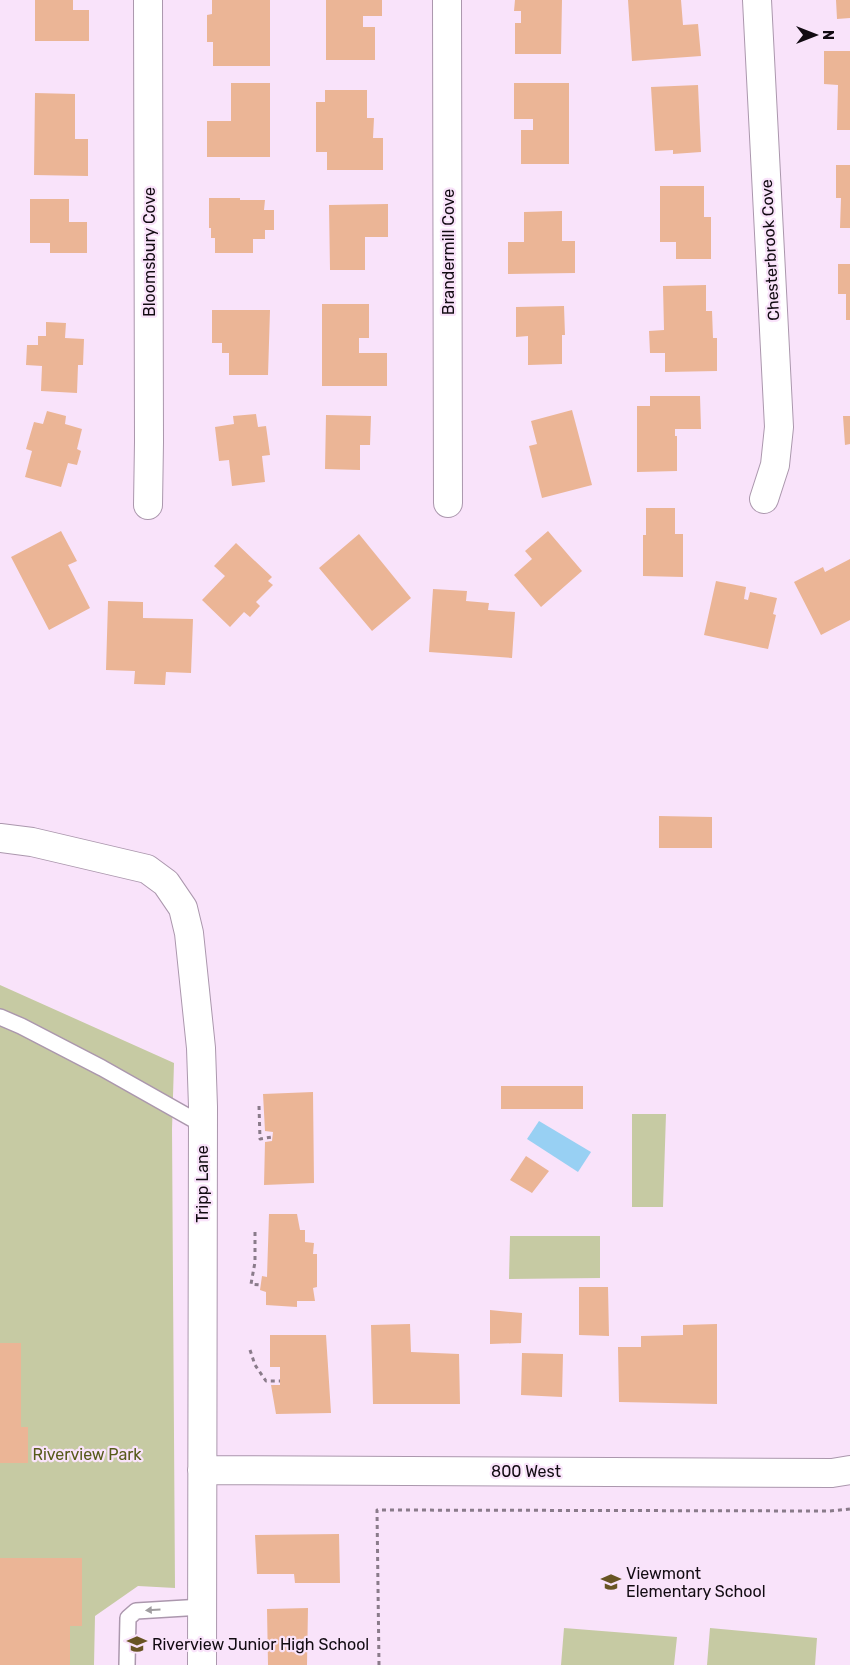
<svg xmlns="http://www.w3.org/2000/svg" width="850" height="1665" font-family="Rubik,sans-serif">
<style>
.green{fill:#c6caa3}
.water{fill:#98d0f3}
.building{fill:#ebb596}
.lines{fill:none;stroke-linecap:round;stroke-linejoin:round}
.service-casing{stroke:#ab97ad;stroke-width:18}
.minor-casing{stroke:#ab97ad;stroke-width:30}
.path{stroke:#8a7b8a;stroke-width:3;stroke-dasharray:4 4;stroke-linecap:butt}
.service{stroke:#fff;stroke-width:15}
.minor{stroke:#fff;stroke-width:28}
.oneway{fill:#a09da0}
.labels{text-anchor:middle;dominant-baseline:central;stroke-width:4.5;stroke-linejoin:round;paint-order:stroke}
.street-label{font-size:16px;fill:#120b12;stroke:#f9e3fa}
.park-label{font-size:16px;fill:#575a1a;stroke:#f9e3fa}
.poi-label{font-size:16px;fill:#120b12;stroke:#f9e3fa;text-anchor:start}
</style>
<rect width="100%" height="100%" fill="#f9e3fa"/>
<path class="green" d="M0,985L174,1063L172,1129L175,1588L138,1586L95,1616L94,1665H0Z
M632,1114H666L663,1207H632Z
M510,1236H600V1278L509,1279Z
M564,1628L677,1637L674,1665H561Z
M710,1628L817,1638L815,1665H707Z"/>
<path class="water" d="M539,1121L591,1152L578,1172L527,1139Z"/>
<path class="building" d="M35,0H73V10H89V41H35Z
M212,0H270V66H213V42H207V15L212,14Z
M326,0H382V16H363V27H375V60H326Z
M515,0H562L561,54H515V23H521V11H514Z
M628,0H681L683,25L698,24L701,56L632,61Z
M836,0H850V18L837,19Z
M824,51H850V130H837L838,85L824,84Z
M231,83H270V157H207V121H231Z
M514,83H569V164H521V130H533V119H514Z
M698,85L701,152L673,154V150L655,151L651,87Z
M325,90H367V118H374L373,138H383V170H327V152H316V102H325Z
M35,93L75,94V139H88V176L34,175Z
M836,165H850V228H840L841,198H836Z
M660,186H704V217H711V259H676V242H660Z
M209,198H240V200H265L264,210H274V230H265V239H253V253H215V238H211V228H209Z
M30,199H69V222H87V253H50V243H30Z
M388,204V237H365V270H330L329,205Z
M562,211V241H575V273L508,274V242H524V212Z
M838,264H850V320H846V294H838Z
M706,285V311H712L713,338H717V371L665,372V353H650L649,331L664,330L663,286Z
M322,304H369V338H359V353H387V386H322Z
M564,306L565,335H562V364L528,365V336L516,337V307Z
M212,310H270L268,375H229V353H222V343H212Z
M46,322L66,323L65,338L84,339L83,365H78L77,393L41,391L42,366L26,365L27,345H38V336H46Z
M650,396H700L701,429H675V436H677V471L637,472V406H650Z
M572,410L592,485L542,498L529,446L537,444L531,421Z
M47,411L66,416L65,424L82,429L77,449L81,451L77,465L68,463L61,487L25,477L32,451L26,449L34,422L43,424Z
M256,414L258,427L266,426L270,455L262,456L265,482L232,486L229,460L219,461L215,427L234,424L233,416Z
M326,415L371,416L370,445H360V470L325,469Z
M843,416H850V444L845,445Z
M646,508H675V534H683V577L643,576V535H646Z
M61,531L77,561L68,565L90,608L49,630L11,557Z
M548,531L582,571L541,607L514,575L532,559L525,551Z
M359,534L411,598L372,631L319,568Z
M236,543L272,577L268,581L273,585L256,602L260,606L250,617L244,612L230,627L202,600L225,576L214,566Z
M850,559V620L821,635L794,582L823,567L825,572Z
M716,581L746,587L744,599L748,600L750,592L777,598L773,614L776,615L768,649L704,635Z
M433,589L467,591L466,601L489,603L488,610L515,612L512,658L429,652Z
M108,601L143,602V618L193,619L191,673L166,672L165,685L134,684L135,671L106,670Z
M659,816L712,817V848H659Z
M501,1086H583V1109H501Z
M313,1092L314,1183L264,1185L265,1142L272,1141L273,1132L265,1131L263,1094Z
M526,1156L549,1171L532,1193L510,1180Z
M269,1214H297L300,1230H305V1242L314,1243L313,1254H317V1287L313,1288L315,1301H297V1307L266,1305V1292L260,1290L262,1276L267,1277Z
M579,1287H608L609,1336L579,1335Z
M490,1310L522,1313L521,1343L490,1344Z
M410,1324L411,1352L459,1354L460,1404H373L371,1325Z
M717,1324V1404L619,1402L618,1347H641V1336L683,1335V1325Z
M270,1335H326L331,1413L276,1414L271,1385H280V1367H270Z
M0,1343H21V1427H28V1463H0Z
M522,1353L563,1354L562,1397L521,1395Z
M339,1534L340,1583H295L294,1574H257L255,1535Z
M0,1558H82V1626H70V1665H0Z
M308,1608L307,1665H268L267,1609Z"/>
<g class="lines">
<defs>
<path id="service" d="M0,1017L21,1026L102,1068L203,1125
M127,1665L128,1618L136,1611L202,1607"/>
<path id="minor" d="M447,0L448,503
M757,0L779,427L775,465L764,499
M148,505L149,442L148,0
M0,838L32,842L147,869L166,883L183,908L189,933L201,1048L203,1107L202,1665
M202,1470L832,1473L850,1470"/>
</defs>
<use href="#service" class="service-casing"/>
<use href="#minor" class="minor-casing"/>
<path class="path" d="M259,1106L260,1139L272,1137
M255,1232V1262L251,1284L260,1285
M250,1350L255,1365L266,1381H280
M379,1665L377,1510L830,1511L850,1509"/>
<use href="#service" class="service"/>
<use href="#minor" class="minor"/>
</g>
<defs><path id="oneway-solid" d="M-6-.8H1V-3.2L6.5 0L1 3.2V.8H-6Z" transform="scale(1.25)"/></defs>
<use class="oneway" href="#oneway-solid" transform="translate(153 1610) rotate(177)"/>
<defs>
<symbol id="school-bare" viewBox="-9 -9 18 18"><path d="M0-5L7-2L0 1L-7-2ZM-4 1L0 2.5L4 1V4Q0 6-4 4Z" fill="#685423" stroke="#f9e3fa" stroke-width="2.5" paint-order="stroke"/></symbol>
</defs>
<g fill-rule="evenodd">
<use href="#school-bare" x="597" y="1568" width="28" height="28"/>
<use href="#school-bare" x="123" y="1630" width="28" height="28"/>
</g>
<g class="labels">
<g class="street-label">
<text transform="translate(770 250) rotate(-93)">Chesterbrook Cove</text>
<text transform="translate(149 252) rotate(-90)">Bloomsbury Cove</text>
<text transform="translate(448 252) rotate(-90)">Brandermill Cove</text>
<text transform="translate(202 1184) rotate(-90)">Tripp Lane</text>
<text x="526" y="1471">800 West</text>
</g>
<g class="park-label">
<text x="87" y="1454">Riverview Park</text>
</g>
<g class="poi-label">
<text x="626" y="1573">Viewmont<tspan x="626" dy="18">Elementary School</tspan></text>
<text x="152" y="1644">Riverview Junior High School</text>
</g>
</g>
<g transform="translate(815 35) rotate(90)" stroke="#f9e3fa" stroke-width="4" paint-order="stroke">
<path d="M0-4L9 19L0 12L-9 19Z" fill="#120b12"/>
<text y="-8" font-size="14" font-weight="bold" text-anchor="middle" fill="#120b12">N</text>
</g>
</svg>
